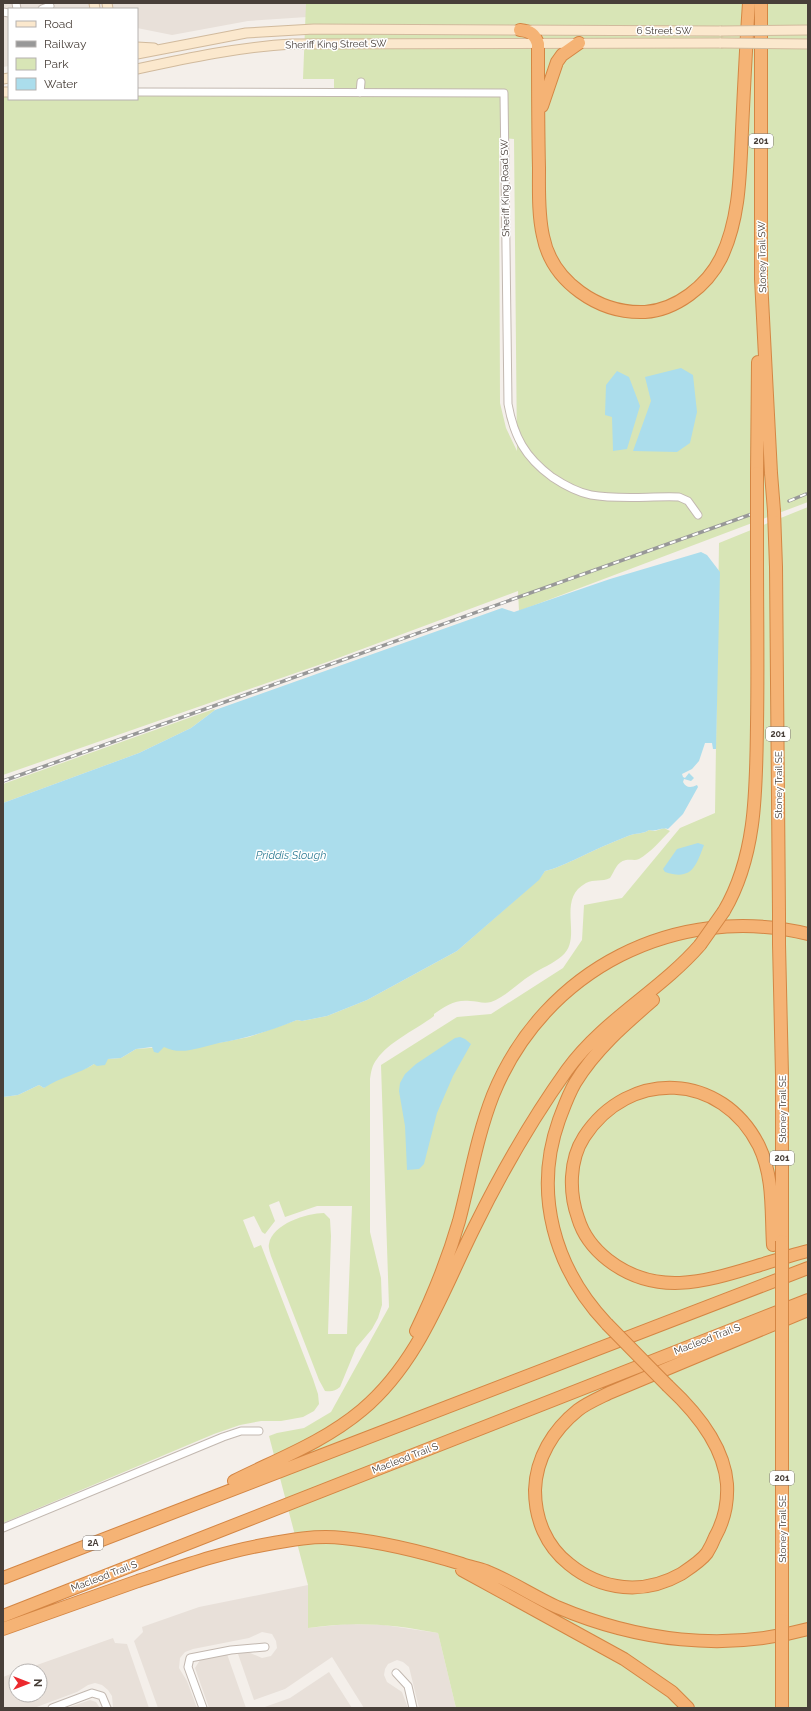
<svg xmlns="http://www.w3.org/2000/svg" width="811" height="1711" font-family="Raleway,sans-serif">
<style>
.residential{fill:#e8e0d9}
.green{fill:#d8e5b6;fill-rule:evenodd}
.water{fill:#abddec}
.lines{fill:none;stroke-linecap:round;stroke-linejoin:round}
.street-casing{stroke:#c2b8b0;stroke-width:9}
.secondary-casing{stroke:#d1ba9d;stroke-width:11}
.highway-casing{stroke:#d48644;stroke-width:14}
.street{stroke:#fff;stroke-width:7}
.secondary{stroke:#fbe8cd;stroke-width:9}
.highway{stroke:#f5b375;stroke-width:12}
.rail-casing{stroke:#989898;stroke-width:3.5}
.rail{stroke:#fff;stroke-width:2;stroke-dasharray:6;stroke-linecap:butt}
.secondary-bridge-casing{stroke:#d1ba9d;stroke-width:11;stroke-linecap:butt}
.highway-bridge-casing{stroke:#d48644;stroke-width:14;stroke-linecap:butt}
.secondary-bridge{stroke:#fbe8cd;stroke-width:9}
.highway-bridge{stroke:#f5b375;stroke-width:12}
.labels{text-anchor:middle;dominant-baseline:central;stroke-width:3;stroke-linejoin:round;paint-order:stroke}
.shield{fill:#fff;stroke:#7f7974;stroke-width:1}
.shield-label{font-size:9px;font-weight:bold;fill:#483f39}
.street-label{font-size:10px;fill:#483f39;stroke:#fff}
.water-label{font-size:11px;font-style:italic;fill:#327e96;stroke:#fff}
</style>
<rect width="100%" height="100%" fill="#f4efea"/>
<path class="residential" d="M3,3H306L307,17L248,21L172,35L137,28V9H9V66L3,67Z
M308,1585V1628L347,1624L384,1625L438,1633L456,1708H419L409,1667L403,1662L397,1660L388,1664L385,1669L384,1675L387,1682L402,1692L408,1708H364L332,1657L285,1689L254,1700L237,1651L248,1652L262,1658L271,1656L277,1648L276,1641L272,1634L262,1632L249,1638L193,1649L185,1652L180,1658L179,1668L187,1681L197,1708H158L134,1641L143,1632L142,1627L199,1607Z
M113,1638L115,1643L127,1644L149,1708H113L112,1696L108,1690L102,1685L95,1683L88,1685L77,1692L34,1708H3V1677L16,1672V1695H40V1671H20Z
M227,1654L246,1708H209L195,1668L200,1660Z
M329,1672L352,1708H262L290,1698Z
M90,1700L96,1702L100,1708H67Z"/>
<path class="green" d="M306,3H808V502L519,611L518,591L330,661L3,775V96L9,95V99H137V95L334,92V79H303ZM499,138L514,139L517,451L506,428L500,403Z
M808,507V1708H456L438,1633C394,1624 352,1621 308,1628V1585L269,1436L277,1433L304,1428L331,1412L389,1307L381,1065L457,1017L491,1014L563,968L582,940L584,905L622,898L680,828L715,813L719,543Z
M214,709L215,710L191,728L139,753L3,803V784Z
M664,828L670,831C661,840 650,853 639,859C635,861 631,859 626,860C616,862 615,871 610,878C602,882 594,879 586,883C555,900 584,938 562,956C553,964 541,968 531,975C518,983 505,997 491,1002C483,1004 477,1001 470,1001C456,999 445,1006 434,1014V1016L430,1019C414,1030 388,1043 377,1059C372,1065 371,1072 370,1079V1232L381,1278L382,1305L378,1318L372,1329L356,1348L340,1387C335,1391 332,1392 325,1391L319,1380L271,1256C270,1252 268,1247 269,1244C272,1224 307,1213 324,1213L330,1219L331,1236L328,1334H347L352,1206H317L285,1217L279,1201L269,1205L275,1221L265,1234L262,1232L254,1216L243,1220L254,1248L261,1245L313,1379L318,1394L319,1404L314,1411L303,1417L281,1421H261L240,1425L214,1434L3,1523V1097L18,1095L39,1085L44,1088L54,1080L89,1067L94,1064L108,1059L121,1058L136,1049L218,1043L249,1037L297,1020L302,1021L327,1016L367,1000L457,951L538,880L545,871C555,869 564,864 574,860C592,851 610,843 628,836C635,833 644,834 649,830L655,831Z"/>
<path class="water" d="M681,368L693,375L697,412L690,443L677,452L633,451L651,401L645,377Z
M617,371L629,377L640,406L627,449L613,451L612,417L605,415L606,385Z
M701,552L707,555L720,572L716,749H713L712,743H705L699,761L692,769L682,774L683,777L685,778L689,773L694,778L691,781L684,779L683,782C686,788 691,788 697,785L698,787L683,814L668,829C661,827 656,832 649,830C644,834 635,833 628,836C610,843 592,851 574,860C564,864 555,869 545,871L539,880L457,951L367,1000L327,1016L302,1021L297,1020C271,1031 246,1038 219,1043C200,1047 182,1056 164,1047L158,1053L154,1052L152,1047L136,1049L121,1058L108,1059L105,1065L97,1066L94,1064C79,1074 60,1077 44,1088L39,1085L18,1095L3,1097V803L139,753L191,728L215,710L502,608L514,612L610,579Z
M698,843L704,845C696,866 692,881 665,872L663,869L677,849Z
M460,1037L465,1039L471,1044L453,1076L437,1113L424,1164L419,1169L407,1170L405,1126L399,1091L400,1083L405,1074L416,1064L455,1038Z"/>
<g class="lines">
<defs>
<path id="street" d="M16,3L17,9
M42,9L50,6
M3,12L9,13
M137,92L504,93L508,404C514,437 525,457 552,477C564,485 576,492 591,495C619,500 650,496 679,497L688,501L698,515
M360,93L361,82
M3,1528L223,1437L241,1431H259
M396,1673L408,1686L413,1708
M52,1708L92,1693L102,1696L107,1708
M203,1708L188,1667L190,1658L231,1650L265,1647"/>
<path id="secondary" d="M94,3L95,9
M107,3L108,9
M137,47L154,48
M137,54L246,33L314,29L721,31
M137,69C188,58 239,47 292,44L721,43
M3,79L9,78
M3,92H9"/>
<path id="highway" d="M761,3V279L771,473
M520,30C530,31 535,34 538,44C538,85 538,126 539,168C539,190 538,214 543,236C552,282 599,314 645,312C676,310 707,286 721,258C740,219 740,173 742,130C744,88 746,45 749,3
M542,106L557,62L562,55L579,43
M757,473L758,362
M774,511L776,567L779,913
M724,911C757,855 756,788 757,725C758,669 757,612 757,556
M779,944L782,1075V1241
M773,1245C771,1212 774,1177 759,1146C722,1072 629,1068 584,1137C569,1160 569,1193 578,1218C583,1235 594,1249 608,1260C657,1298 707,1281 760,1265C776,1260 792,1255 808,1251
M607,1324C554,1268 533,1193 559,1120C564,1107 568,1095 575,1083C595,1050 624,1025 653,1000
M416,1331C433,1296 448,1259 459,1221C470,1179 477,1136 493,1095C544,969 677,902 808,934
M782,1337V1620
M668,1386C695,1411 724,1445 727,1484C728,1502 724,1521 715,1537C713,1542 710,1548 707,1553C701,1561 690,1568 681,1574C644,1595 602,1591 569,1564C546,1546 535,1519 535,1490C536,1458 553,1430 578,1410C587,1403 599,1398 609,1393L808,1310
M234,1481C278,1459 324,1442 362,1410C419,1362 442,1292 474,1228C501,1173 532,1119 567,1070C603,1020 660,991 700,945
M462,1570L624,1659L672,1692L688,1708
M3,1578L808,1268
M3,1616L808,1300
M3,1629C48,1613 93,1597 138,1581C181,1567 219,1553 263,1545C289,1540 316,1535 343,1538C383,1542 423,1552 462,1564C470,1567 478,1568 486,1571C511,1581 533,1596 557,1607C637,1641 724,1652 808,1629
M782,1650V1708"/>
</defs>
<use href="#street" class="street-casing"/>
<use href="#secondary" class="secondary-casing"/>
<use href="#highway" class="highway-casing"/>
<use href="#street" class="street"/>
<use href="#secondary" class="secondary"/>
<use href="#highway" class="highway"/>
<defs>
<path id="rail" d="M789,501L806,494
M3,781L752,514"/>
</defs>
<use href="#rail" class="rail-casing"/>
<use href="#rail" class="rail"/>
<defs>
<path id="secondary-bridge" d="M721,31L808,30
M721,43L808,44"/>
<path id="highway-bridge" d="M771,473L774,511
M757,556V473
M779,913V944
M700,945L724,911
M782,1241V1337
M607,1324L668,1386
M782,1620V1650"/>
</defs>
<use href="#secondary-bridge" class="secondary-bridge-casing"/>
<use href="#highway-bridge" class="highway-bridge-casing"/>
<use href="#secondary-bridge" class="secondary-bridge"/>
<use href="#highway-bridge" class="highway-bridge"/>
</g>
<g class="labels">
<g class="shield">
<rect x="749" y="134" width="24" height="14" rx="3"/>
<rect x="766" y="727" width="24" height="14" rx="3"/>
<rect x="770" y="1151" width="24" height="14" rx="3"/>
<rect x="770" y="1471" width="24" height="14" rx="3"/>
<rect x="83" y="1536" width="20" height="14" rx="3"/>
</g>
<g class="shield-label">
<text x="761" y="141">201</text>
<text x="778" y="734">201</text>
<text x="782" y="1158">201</text>
<text x="782" y="1478">201</text>
<text x="93" y="1543">2A</text>
</g>
<g class="street-label">
<text x="664" y="30">6 Street SW</text>
<text transform="translate(336 44) rotate(-1)">Sheriff King Street SW</text>
<text transform="translate(505 188) rotate(-91)">Sheriff King Road SW</text>
<text transform="translate(762 257) rotate(-91)">Stoney Trail SW</text>
<text transform="translate(778 785) rotate(-90)">Stoney Trail SE</text>
<text transform="translate(782 1109) rotate(-90)">Stoney Trail SE</text>
<text transform="translate(707 1339) rotate(-21)">Macleod Trail S</text>
<text transform="translate(405 1458) rotate(-21)">Macleod Trail S</text>
<text transform="translate(782 1529) rotate(-90)">Stoney Trail SE</text>
<text transform="translate(104 1576) rotate(-21)">Macleod Trail S</text>
</g>
<g class="water-label">
<text x="291" y="855">Priddis Slough</text>
</g>
</g>
<rect width="811" height="1711" fill="none" stroke="#483f39" stroke-width="8"/>
<rect x="8" y="8" width="130" height="92" fill="#ffffff" stroke="#b6b2b0"/>
<rect x="16" y="21" width="20" height="6" fill="#fbe8cd" stroke="#b6b2b0"/>
<text x="44" y="28" font-size="12" fill="#483f39">Road</text>
<rect x="16" y="41" width="20" height="6" fill="#989898" stroke="#b6b2b0"/>
<text x="44" y="48" font-size="12" fill="#483f39">Railway</text>
<rect x="16" y="58" width="20" height="12" fill="#d8e5b6" stroke="#b6b2b0"/>
<text x="44" y="68" font-size="12" fill="#483f39">Park</text>
<rect x="16" y="78" width="20" height="12" fill="#abddec" stroke="#b6b2b0"/>
<text x="44" y="88" font-size="12" fill="#483f39">Water</text>
<g transform="translate(28 1683) rotate(90)"><circle r="19" fill="#ffffff" stroke="#b6b2b0"/>
<path d="M0-3L7 15L0 10L-7 15Z" fill="#ec292e"/>
<text y="-6" font-size="11" font-weight="bold" text-anchor="middle" fill="#483f39">N</text>
</g>
</svg>
